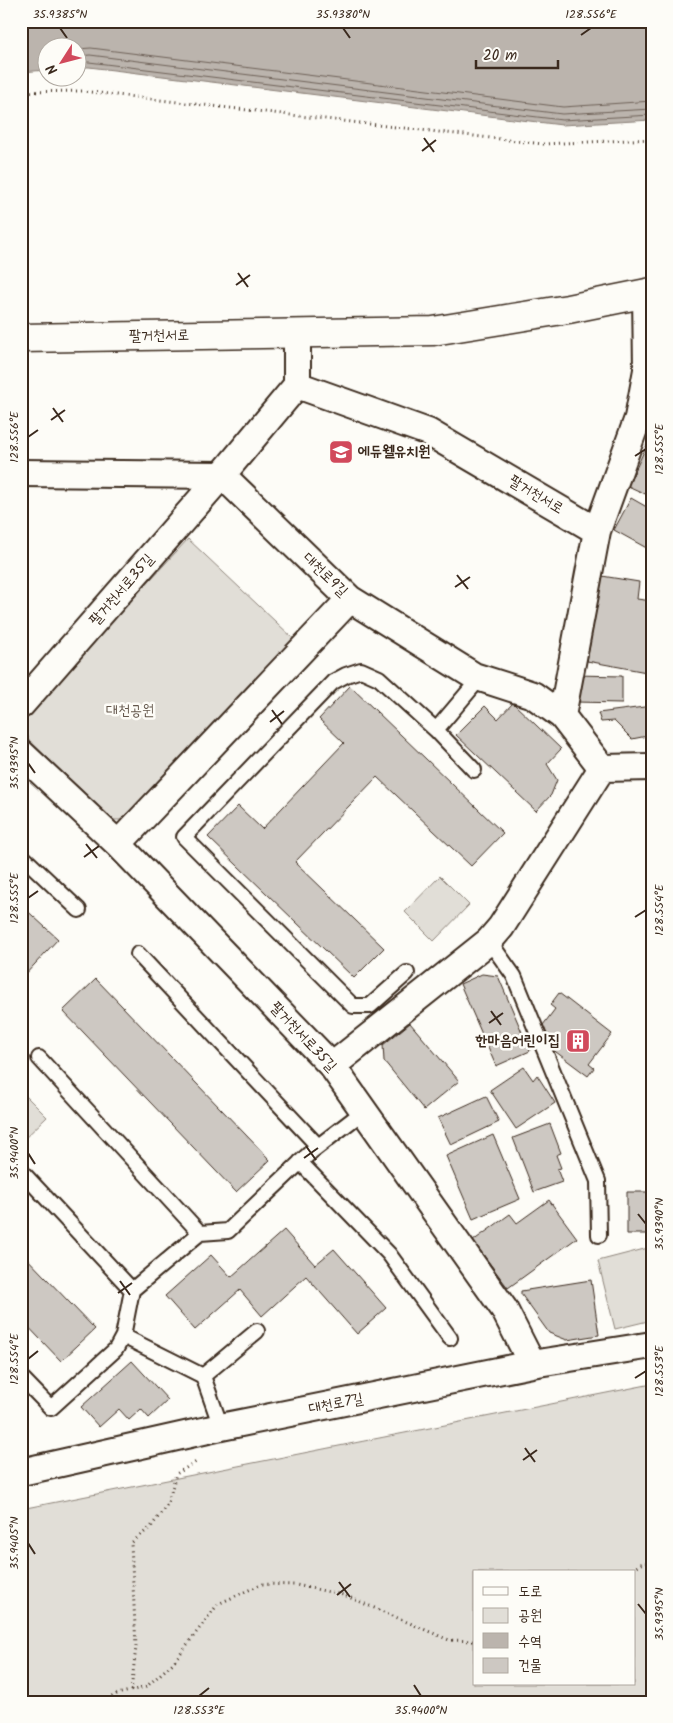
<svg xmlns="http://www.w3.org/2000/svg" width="673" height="1723" font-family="Kalam,'Poor Story',sans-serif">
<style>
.green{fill:#e1ded7;stroke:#8e847a;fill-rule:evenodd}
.water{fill:#bbb4ad;stroke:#887d74}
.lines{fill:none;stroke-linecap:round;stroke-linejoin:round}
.shore{stroke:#6e6157;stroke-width:1}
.building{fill:#cdc8c2;stroke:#3b2a1e}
.service-casing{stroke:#3b2a1e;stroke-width:18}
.minor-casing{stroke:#3b2a1e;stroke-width:30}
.secondary-casing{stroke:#3b2a1e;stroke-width:31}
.path{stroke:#3b2a1e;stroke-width:3;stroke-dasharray:1 4;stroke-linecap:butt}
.service{stroke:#fdfcf7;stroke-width:14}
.minor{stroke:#fdfcf7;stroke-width:26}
.secondary{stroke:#fdfcf7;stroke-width:28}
.ticks{fill:none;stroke:#3b2a1e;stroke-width:2}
.labels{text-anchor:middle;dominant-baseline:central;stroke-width:5;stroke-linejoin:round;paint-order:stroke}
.street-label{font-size:15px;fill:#3b2a1e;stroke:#fdfcf7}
.poi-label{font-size:15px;font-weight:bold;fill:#3b2a1e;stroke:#fdfcf7;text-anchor:start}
.park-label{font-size:15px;fill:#64574c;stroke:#fdfcf7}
.neatline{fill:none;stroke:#3b2a1e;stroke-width:2}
.ticks-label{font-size:12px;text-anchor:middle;fill:#3b2a1e}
</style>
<rect width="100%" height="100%" fill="#fdfcf7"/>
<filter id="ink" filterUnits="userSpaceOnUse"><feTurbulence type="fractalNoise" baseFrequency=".02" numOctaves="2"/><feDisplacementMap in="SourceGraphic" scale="10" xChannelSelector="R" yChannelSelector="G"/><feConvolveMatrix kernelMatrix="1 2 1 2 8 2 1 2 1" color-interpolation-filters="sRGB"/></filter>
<g filter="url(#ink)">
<path class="green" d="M188,539L294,639L124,820H113L29,740L25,726L28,712Z
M440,876L469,905L434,941L405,912Z
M21,1091L47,1117L21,1142Z
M652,1247V1320L615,1329L598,1261Z
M652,1384V1702H21V1509ZM474,1572H634V1684H474Z"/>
<path class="water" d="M21,21H652V120L562,125L89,67H78V48H48L47,70L21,72Z"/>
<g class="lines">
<path class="shore" d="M78,49L91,48L563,107L652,101
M78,56L90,55L562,114L652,109
M78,62H89L562,120L652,115"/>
</g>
<path class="building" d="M652,410V431L647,430Z
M651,436H652V497L628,486Z
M631,498L652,510V551L614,530Z
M602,576L639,582L637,599L652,601V673L587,661Z
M576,675L622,676V703L576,702Z
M350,686L503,833L471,866L377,777L295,862L384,948L354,978L208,837L238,806L262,829L344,743L319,719Z
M513,703L561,749L547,764L557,780L551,795L536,811L456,735L485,706L498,719Z
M652,706V735L632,739L614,721L601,722L598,713Z
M21,905L58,939L23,977L21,975Z
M482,974L498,976L530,1051L496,1066L460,984Z
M96,979L270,1160L236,1192L63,1011Z
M559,993L612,1034L589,1064L594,1068L588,1076L552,1049L543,1025L555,1009L550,1005Z
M410,1023L459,1081L424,1110L384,1061L383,1045Z
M524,1067L533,1080L537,1075L555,1103L516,1129L490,1090Z
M486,1096L499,1122L451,1145L438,1118Z
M550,1124L561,1153L556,1155L561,1168L557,1169L562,1182L534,1192L513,1138Z
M493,1135L520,1199L473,1219L446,1156Z
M627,1192H652V1234H627Z
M549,1200L577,1238L508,1288L473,1241L510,1214L517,1223Z
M284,1230L315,1265L334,1249L386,1308L357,1334L306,1276L262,1316L240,1290L195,1330L165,1296L211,1255L231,1277Z
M21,1252L95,1329L61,1361L21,1319Z
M591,1280L599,1335L567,1340L549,1333L521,1294V1291Z
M132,1361L168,1400L149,1418L141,1409L129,1420L119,1409L99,1427L81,1407Z"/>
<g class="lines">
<defs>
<path id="service" d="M436,730L480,678
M21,855L79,910
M489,941L514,976L598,1181L599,1235
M138,954L318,1146
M407,973L370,1006H353L184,837L333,682L346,675L361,670L379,678L436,730L474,770
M39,1058L200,1233
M300,1162L389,1254L450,1338
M21,1171L132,1290
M123,1336L203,1376L221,1427
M203,1376L257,1331
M21,1377L51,1408L116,1349L123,1336L132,1290L200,1233L228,1231L312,1151L364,1111"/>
<path id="minor" d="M297,385L428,432L597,531
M297,385V334
M21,473L222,475L350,599L474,676L533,695L562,716L602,768
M21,705L222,475L297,385
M562,716L597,531L638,418L647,370L646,293
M21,753L118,844L332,1066L504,1309L532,1364
M602,768L652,767
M118,844L350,599
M332,1066L489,941L501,927L602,768
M21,1472L221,1427L532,1364L652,1345"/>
<path id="secondary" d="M21,338L433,331L568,309L652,292"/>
</defs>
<use href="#service" class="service-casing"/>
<use href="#minor" class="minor-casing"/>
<use href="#secondary" class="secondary-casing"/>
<path class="path" d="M21,92L82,91L543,144L652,139
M628,1572L641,1564L652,1561
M131,1691L136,1647L131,1543L151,1527L168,1503L176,1474L196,1462
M103,1702L117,1694L146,1687L173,1663L218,1604L262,1584L296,1585L344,1595L449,1640L474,1641"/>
<use href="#service" class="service"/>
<use href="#minor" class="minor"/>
<use href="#secondary" class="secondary"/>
</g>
</g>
<path class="ticks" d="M60,28L67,38M343,28L350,38M581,35L591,28M424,138L434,152M422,151L436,140M238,273L248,287M236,285L250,275M53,408L63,422M51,420L65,410M28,437L38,430M635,456L646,449M457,575L468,589M455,587L470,577M272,710L282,724M270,722L284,711M28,763L35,773M86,844L97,858M84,857L99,846M28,898L38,891M635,917L646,910M491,1011L501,1025M489,1023L503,1013M306,1146L316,1160M28,1153L35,1164M304,1158L318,1148M638,1214L646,1224M120,1281L130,1295M118,1293L132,1283M28,1359L38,1351M635,1378L646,1371M525,1448L535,1462M523,1460L537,1450M28,1543L35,1554M339,1582L350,1597M337,1595L351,1584M638,1604L646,1614M414,1685L421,1696M199,1696L209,1688"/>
<defs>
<symbol id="school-square" viewBox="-11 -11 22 22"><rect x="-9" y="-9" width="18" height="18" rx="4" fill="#d1495b" stroke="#fdfcf7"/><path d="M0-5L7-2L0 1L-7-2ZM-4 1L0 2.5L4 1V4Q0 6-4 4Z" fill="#fff"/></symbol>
<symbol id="building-square" viewBox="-11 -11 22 22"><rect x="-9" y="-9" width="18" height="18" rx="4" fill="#d1495b" stroke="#fdfcf7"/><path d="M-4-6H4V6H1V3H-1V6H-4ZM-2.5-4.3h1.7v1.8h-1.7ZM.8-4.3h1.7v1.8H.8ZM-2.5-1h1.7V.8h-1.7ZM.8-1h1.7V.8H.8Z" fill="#fff"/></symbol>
</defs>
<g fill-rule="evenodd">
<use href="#school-square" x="327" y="438" width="28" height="28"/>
<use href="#building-square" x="564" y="1027" width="28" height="28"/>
</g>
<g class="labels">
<g class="street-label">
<text transform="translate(159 336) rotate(-1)">팔거천서로</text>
<text transform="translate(536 495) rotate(31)">팔거천서로</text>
<text transform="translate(325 575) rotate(44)">대천로9길</text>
<text transform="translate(122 590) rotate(-49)">팔거천서로35길</text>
<text transform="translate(303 1037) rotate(47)">팔거천서로35길</text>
<text transform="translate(336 1404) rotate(-11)">대천로7길</text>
</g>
<g class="poi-label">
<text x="358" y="452">에듀웰유치원</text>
<text x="560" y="1041" text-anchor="end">한마음어린이집</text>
</g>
<g class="park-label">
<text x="130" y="711">대천공원</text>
</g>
</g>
<rect width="673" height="1723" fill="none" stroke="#fdfcf7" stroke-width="55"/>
<rect x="473" y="1570" width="162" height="115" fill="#fdfcf7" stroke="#afa8a0"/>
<rect x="483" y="1587" width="25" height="8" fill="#fdfcf7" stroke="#afa8a0"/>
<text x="518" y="1596" font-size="15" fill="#3b2a1e">도로</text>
<rect x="483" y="1608" width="25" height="15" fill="#e1ded7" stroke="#afa8a0"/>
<text x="518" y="1620" font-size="15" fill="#3b2a1e">공원</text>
<rect x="483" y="1633" width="25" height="15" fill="#bbb4ad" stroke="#afa8a0"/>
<text x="518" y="1646" font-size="15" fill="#3b2a1e">수역</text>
<rect x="483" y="1658" width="25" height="15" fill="#cdc8c2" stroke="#afa8a0"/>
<text x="518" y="1670" font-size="15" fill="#3b2a1e">건물</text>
<g transform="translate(62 62) rotate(234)"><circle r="24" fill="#fdfcf7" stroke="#afa8a0"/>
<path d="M0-4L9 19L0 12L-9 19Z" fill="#d1495b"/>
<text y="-8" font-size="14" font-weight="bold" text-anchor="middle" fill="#3b2a1e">N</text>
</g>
<path d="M476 60v8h82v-8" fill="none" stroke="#3b2a1e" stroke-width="2.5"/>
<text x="483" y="60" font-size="15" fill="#3b2a1e" stroke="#fdfcf7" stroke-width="4" paint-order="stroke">20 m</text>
<rect x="28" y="28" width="618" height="1668" class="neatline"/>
<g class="ticks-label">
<text x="60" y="18">35.9385°N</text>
<text x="343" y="18">35.9380°N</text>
<text x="591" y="18">128.556°E</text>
<text transform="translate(14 437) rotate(-90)" y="4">128.556°E</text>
<text transform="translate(659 449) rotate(-90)" y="4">128.555°E</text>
<text transform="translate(14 763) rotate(-90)" y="4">35.9395°N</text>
<text transform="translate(14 898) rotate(-90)" y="4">128.555°E</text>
<text transform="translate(659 910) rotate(-90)" y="4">128.554°E</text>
<text transform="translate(14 1153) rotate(-90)" y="4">35.9400°N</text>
<text transform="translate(659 1224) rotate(-90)" y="4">35.9390°N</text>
<text transform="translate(14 1359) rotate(-90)" y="4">128.554°E</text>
<text transform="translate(659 1371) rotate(-90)" y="4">128.553°E</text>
<text transform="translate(14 1543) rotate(-90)" y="4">35.9405°N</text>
<text transform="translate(659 1614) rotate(-90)" y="4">35.9395°N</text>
<text x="199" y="1714">128.553°E</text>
<text x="421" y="1714">35.9400°N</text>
</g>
</svg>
